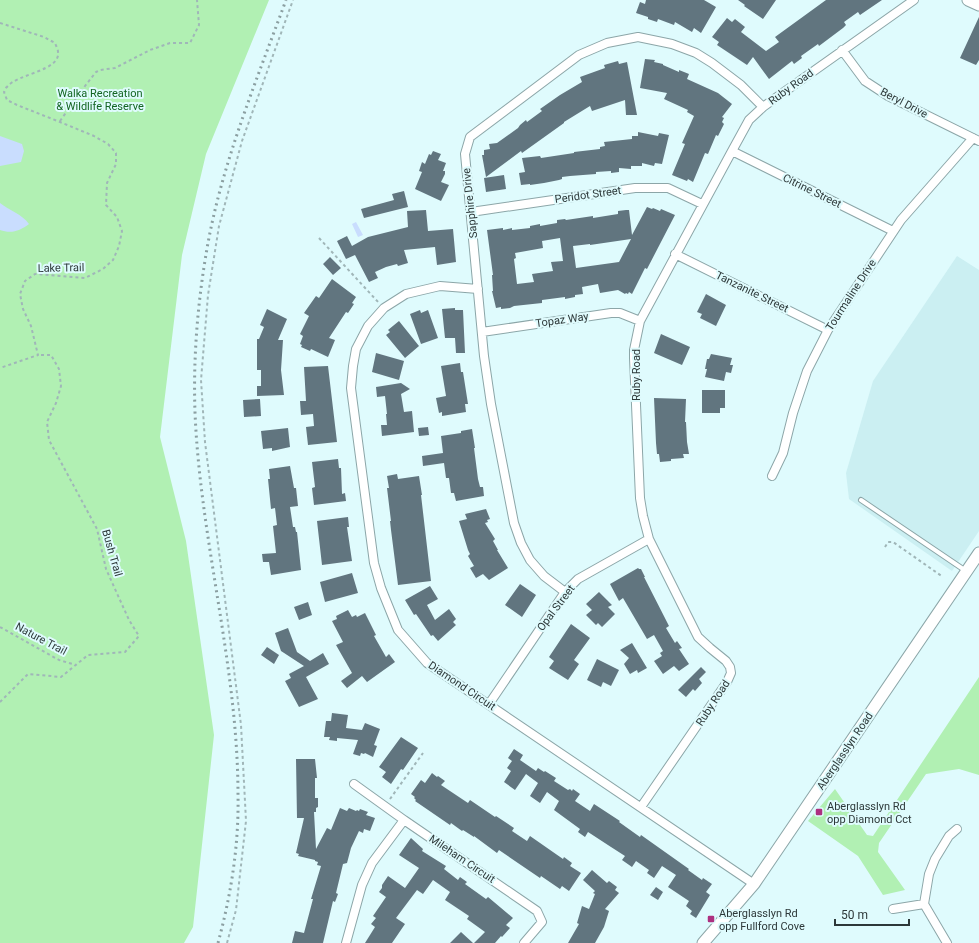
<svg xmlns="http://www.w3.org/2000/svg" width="979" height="943" font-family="Roboto,sans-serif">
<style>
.built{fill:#cbeff2}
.green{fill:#b1f0b3}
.water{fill:#c9ddfe}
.building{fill:#61757f;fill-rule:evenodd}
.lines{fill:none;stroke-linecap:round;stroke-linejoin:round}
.lane-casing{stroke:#8ca6a8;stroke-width:6}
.street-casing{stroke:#8ca6a8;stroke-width:10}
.secondary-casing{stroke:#8ca6a8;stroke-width:13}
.path{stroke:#a0b6b8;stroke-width:2;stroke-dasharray:3 3;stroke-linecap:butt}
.lane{stroke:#fff;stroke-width:4}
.street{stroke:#fff;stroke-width:8}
.secondary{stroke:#fff;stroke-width:11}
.rail{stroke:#8b9fa1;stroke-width:3;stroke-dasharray:2 4;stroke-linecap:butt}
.poi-dot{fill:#ad3080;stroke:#dffbfd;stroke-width:1.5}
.labels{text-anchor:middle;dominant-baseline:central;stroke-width:4;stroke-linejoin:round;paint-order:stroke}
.street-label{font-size:11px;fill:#2d3839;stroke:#dffbfd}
.park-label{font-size:11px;fill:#136522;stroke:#dffbfd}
.poi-label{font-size:11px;fill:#2d3839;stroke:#dffbfd;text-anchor:start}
</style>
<rect width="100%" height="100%" fill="#dffbfd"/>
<path class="built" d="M957,256L979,270V531L952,571L849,499L846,473L873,381Z"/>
<path class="green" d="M0,0H269L206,154L182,255L160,437L186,541L214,735L193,927L184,943H0Z
M979,677V775L959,769L926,774L879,843L878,852L905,890L883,895L858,856L808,821L835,789L867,835L873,836Z"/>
<path class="water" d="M0,136L22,144L24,151L21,162L0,166Z
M0,203C10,211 22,214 29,224C20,231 11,234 0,230Z
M356,222L363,235L358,237L352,224Z"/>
<path class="building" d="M646,0H704L716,7L701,33L694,28L692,32L675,22L674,25L658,19L657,22L648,19V17L636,13L640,2L645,4Z
M738,0H776L763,19L744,6L745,5Z
M826,0H882L860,15L858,12L844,22L846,25L843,28L819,46L818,44L801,56L802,58L794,64L792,61L769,79L753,57L747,65L717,45L719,42L712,37L727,18L732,22L735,19L745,27L741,32L766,51L779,42L775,37Z
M979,17V60L976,65L960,58Z
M645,59L655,60L654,62L663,64V65L679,72V70L689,74L687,79L718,93L732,104L722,117L724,118L722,122L724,124L718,136L716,135L708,154L705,153L693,182L688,179L687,181L672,175L685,144L682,143L694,116L687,112L688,110L664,99L667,93L640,88Z
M618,61L619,64L627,62L637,115H626L625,100L592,111L590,106L564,122V123L522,153L521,151L486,177L482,155H484V150L490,149L489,144L497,143L518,128L520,125L526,120L527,122L542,111L540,109L560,95L582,82L580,77L605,68L604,65Z
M638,132L658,136L659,133L669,135L662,164L655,163L654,166L642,163V166H631V169L619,168V172L611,173V171L596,172V174L570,176L562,177V179L559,180L544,183L530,185V184L521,185L519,173L525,172L522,158L540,156L541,158L574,153V152L600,149V147L605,146L604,142L632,139V136H638Z
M433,151L441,154L438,160L446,163L443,171H445V174L441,182L449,185L441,201L415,189L422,172L419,171L422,162L425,164L429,154L431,155Z
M504,175L506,189L486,192L484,178Z
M404,191L408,207L364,218L361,209L394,200L392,194Z
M647,207L652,209L653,208L660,211L661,209L675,215L647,269L645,268L632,294L629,292L628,294L626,293L625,294L618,290L600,293L598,284L582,287L583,294L575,295V297L565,299V297L542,300V303L514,306L510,308L501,309V307L496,308L492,291H493L492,275H493L487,230L503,228V230L512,228V230L530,228V226L540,224V226L557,223V220L565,219L566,220L593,216V218L618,214V211L626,210H629L632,235ZM560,238L563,261L551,262L553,271L532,274L534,282L517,284L514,259L516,258L515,253L543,248L542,241ZM631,239L619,262L576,268L573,246L590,244V245Z
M426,210L428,231L453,229L456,262L437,265L435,247L404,250L408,263L398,266L397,264L386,267L375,272L378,278L369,282L355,255L346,259L337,241L347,236L352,246L368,237L408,227L407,211Z
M330,257L341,268L333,275L323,264Z
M332,279L356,297L352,303L354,304L348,313L346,312L329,338L335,340L328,357L311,349L310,351L301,347L302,345L300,344L303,336L300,334L309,316L304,313L316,296L319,298Z
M706,294L726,305L716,326L700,318L702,314L697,312Z
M455,308V310H463L465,353H456L455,338H445L442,309Z
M267,309L287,319L278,340H283L281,370L284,395L257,396V386H261V370H257V339H259L264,327L260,325Z
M420,310L421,313L428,310L438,338L421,344L410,314Z
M399,321L419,346L405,358L386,335L390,332L388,330Z
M661,334L690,347L682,365L654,353Z
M376,353L404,361L399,380L372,372Z
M711,354L732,358L730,365H733L731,373L726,372L724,381L705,377L707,369H705L707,359H709Z
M460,363L461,372H463L468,404H465L466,412L442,416V412L439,413L436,398L446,396L441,366Z
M328,366L337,442L308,445L306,427L314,426L313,414L301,415L300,401H306L304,367Z
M401,383L410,389L401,394L404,412L412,411L414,432L382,436L381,425H387L386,414H387L385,396L377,397L376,387Z
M702,390H725V408H720V413H702Z
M654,398L686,399L685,422H686L687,442L689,454H683L684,458L671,459V461L660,462L659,454H657L656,443Z
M260,399L261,416L244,417L243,400Z
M428,427L429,435L419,436L418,428Z
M288,428L290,447L272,451V448L263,449L261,431Z
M472,429L475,448H474L478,479L480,487H483L484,496L456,501L454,493H451L449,478H446L444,463L423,466L422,456L443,453L441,436L461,433V431Z
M338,459L339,468H341L342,494L345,493L346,501L314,505L312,488L315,487L312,462Z
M290,466L294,488H296L298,506L290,507L293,527H295L296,532H297L301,570L271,575L269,562H263L262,554L276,553L273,526L277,525L275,508L271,509L268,479H270L269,469Z
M397,474L398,479L419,476L422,495H421L431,581L398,585L391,530L390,521H391L387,488H389L387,476Z
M486,509L490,519L487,520L488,522L485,523L495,539L493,541L498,550H497L508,568L489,580L483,574L476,578L470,568L474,566L468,556L470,554L468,550L459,521L467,519L465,514Z
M348,517L349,527H347L352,561L322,565L317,521Z
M638,568L639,569H641L645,577H644L669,626L666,628L675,643L677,641L682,648L679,649L689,664L679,671L674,666L663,674L654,661L662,656L660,653L663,651L654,635L647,639L623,598L619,601L610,584Z
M352,573L358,593L325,602L320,582Z
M520,584L536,595L522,617L505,605Z
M430,586L438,599L427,605L435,620L449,609L456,619L453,622L456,625L438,641L433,635L431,636L416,614L414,615L405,600Z
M599,592L612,605L608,607L615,614L602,627L598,623L596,625L586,615L592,610L586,604Z
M308,602L312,615L299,620L294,607Z
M348,610L352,617L356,615L357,617L365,613L376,635L374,636L386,657L389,654L395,662L367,682L362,676L347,688L341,681L352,673L336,645L343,642L332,621L337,619L336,616Z
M571,624L590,638L574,660L579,664L568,680L549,668L554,661L549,657Z
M288,628L297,652L310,661L323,653L329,664L306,677L318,699L299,707L285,681L291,678L289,674L304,666L281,651L275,633Z
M632,643L647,668L638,673L637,670L630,674L624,664L629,658L620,650Z
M267,647L279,655L274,664L261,655Z
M597,659L619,670L611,686L603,682L601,687L587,680Z
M701,667L706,672L699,679L702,683L695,691L693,689L686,697L678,690Z
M332,713L348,715L346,728L362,730L365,723L380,729L374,745L377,746L373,757L365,753L364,754L361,753L360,756L353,754L358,740L337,738V741L329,740L330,737H324L326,721H331Z
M401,737L418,748L403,770L401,769L391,784L382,777L386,772L379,767Z
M514,749L523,755L520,760L536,771L538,768L544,772L545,771L556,778L554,781L568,790L570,789L572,791L573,789L580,794L575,801L590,811L594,804L620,821L619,822L640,837L641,835L689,869L688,870L702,880L703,878L712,884L706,892L710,895L696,918L690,914L692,911L686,906L689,901L668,887L676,875L662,866L654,878L647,873L649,870L636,861L632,867L622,860L625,856L611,847L588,832L585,837L578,832L580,829L554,810L559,801L547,792L540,803L530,796L538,783L526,774L515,790L504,782L511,771L507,768L512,761L508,758Z
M296,759H315L317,778H315V798H318V807L316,808V812H314L316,849L327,828L331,830L340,808L347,811L349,808L356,811L357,810L359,811L360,809L368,812L366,815L375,818L370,831L364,829L363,833L359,831L351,848L347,863L343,864L336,893L338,894L335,902L333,901L323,943H292L295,931L304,933L313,899H311L321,866L317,865L318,862L315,861V860L298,856L299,854L296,853L304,818H297Z
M432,773L437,777L438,776L445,781L441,785L468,803L470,800L495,817L496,816L514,828L512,831L527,841L530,836L563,859L564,857L572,863L570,866L581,873L569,891L562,886L560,889L541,876L540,878L499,850L497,853L474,836V837L463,830L462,831L451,823L450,825L415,801L416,800L414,798L415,797L411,794L421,780L425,783Z
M411,838L423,849L422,851L446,866L444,869L458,880L460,877L467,882L465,884L486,899L488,897L513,918L506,925L510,928L502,937L501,936L495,943H474L485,932L467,919L469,916L445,900L450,892L433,880L423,894L417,890L396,918L405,924L392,943H365L375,927L371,924L376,918L373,916L386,897L379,892L382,888V885L388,876L405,888L419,868L399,855Z
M592,870L607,883L609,881L617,887L615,890L619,893L605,909L609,911L604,927L595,943H568L579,924L577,923L582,906L589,909L595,894L593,893L595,891L583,880Z
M656,887L663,892L658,900L650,895Z
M461,932L473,943H450Z"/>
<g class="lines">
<defs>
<path id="lane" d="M861,500L966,571"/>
<path id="street" d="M842,50L865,81L888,96L979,141
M732,151L893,231
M471,212L635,188H668L702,204
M675,254L828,330
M478,289L440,286L406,294L384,308L368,326L356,349L353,366L351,388L374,563L381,588L398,630L427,663L754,884
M482,332L611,313H620L640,321
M772,476L783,453L793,413L807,371L828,330L901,220L973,138
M565,592L544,576L530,560L521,543L514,523L491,404L484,356L465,154L470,137L579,55L607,43L638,37L672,44L696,53L712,63L741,85L763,107
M489,704L565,592L578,579L649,539
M354,784L404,820L537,911L542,922L524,943
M641,807L727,682L731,673L730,667L726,661L710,648L698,637L649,539L643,516L640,498L634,358V350L640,321L732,151L749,120L763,107L914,0
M893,909L924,904
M346,943L362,885L372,863L404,820
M947,943L924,904L929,874L935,859L949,836L957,829"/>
<path id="secondary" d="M968,0L979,5
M703,943L754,884L979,553"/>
</defs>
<use href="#lane" class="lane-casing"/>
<use href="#street" class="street-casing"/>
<use href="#secondary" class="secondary-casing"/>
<path class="path" d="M0,23L44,37L55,43C56,46 58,49 58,52C61,71 16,74 7,87C5,88 5,91 4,92L7,100L17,105L60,122L94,136L108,144L116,153V164L107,183L106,205L117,217L122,231L119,246L113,260L103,269L85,278L35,274L25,281L20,294L23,309L31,326L38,355L0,368
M60,121L85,86L96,72L100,70L115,68L150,50L170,43H190L199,25L197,0
M319,238L379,303
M885,547L888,542H893L943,577
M0,627L59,660L76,665
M0,702L28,674L61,677L88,655L125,652L139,636L129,620L106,569L97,529L49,440L47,422L56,403L61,386L59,369L51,355H38
M390,799L423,753
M227,943L236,910L246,821L241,725L205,442L201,380L208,295L219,226L242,141L293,0"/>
<use href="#lane" class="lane"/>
<use href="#street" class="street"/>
<use href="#secondary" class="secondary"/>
<path class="rail" d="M218,943C231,895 239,845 238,795C238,666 200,540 195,412C193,356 198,298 208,243C223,161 257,79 286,0"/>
</g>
<g class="poi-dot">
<rect x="815" y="808" width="8" height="8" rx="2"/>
<rect x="707" y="915" width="8" height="8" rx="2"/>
</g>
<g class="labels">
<g class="street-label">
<text transform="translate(791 87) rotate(-36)">Ruby Road</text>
<text transform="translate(904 103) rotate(28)">Beryl Drive</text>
<text transform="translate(812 191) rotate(26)">Citrine Street</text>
<text transform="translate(588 195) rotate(-8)">Peridot Street</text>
<text transform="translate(470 203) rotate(-96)">Sapphire Drive</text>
<text transform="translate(61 268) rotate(-1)">Lake Trail</text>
<text transform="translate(752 292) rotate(26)">Tanzanite Street</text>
<text transform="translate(851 295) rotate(-57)">Tourmaline Drive</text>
<text transform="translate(562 320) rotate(-8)">Topaz Way</text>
<text transform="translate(636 375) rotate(-90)">Ruby Road</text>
<text transform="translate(112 553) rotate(74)">Bush Trail</text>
<text transform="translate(556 608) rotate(-53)">Opal Street</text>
<text transform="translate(41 639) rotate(28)">Nature Trail</text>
<text transform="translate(462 686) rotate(34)">Diamond Circuit</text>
<text transform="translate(713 703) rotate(-57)">Ruby Road</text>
<text transform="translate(845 751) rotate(-56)">Aberglasslyn Road</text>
<text transform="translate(462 859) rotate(34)">Mileham Circuit</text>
</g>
<g class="park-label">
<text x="100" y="93">Walka Recreation<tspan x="100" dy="13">&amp; Wildlife Reserve</tspan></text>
</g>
<g class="poi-label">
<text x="827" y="806">Aberglasslyn Rd<tspan x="827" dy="13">opp Diamond Cct</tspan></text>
<text x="719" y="913">Aberglasslyn Rd<tspan x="719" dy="13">opp Fullford Cove</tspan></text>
</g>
</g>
<path d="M835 919v6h74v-6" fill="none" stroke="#2d3839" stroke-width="2"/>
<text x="841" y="919" font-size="12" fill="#2d3839" stroke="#dffbfd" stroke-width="3" paint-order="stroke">50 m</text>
</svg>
